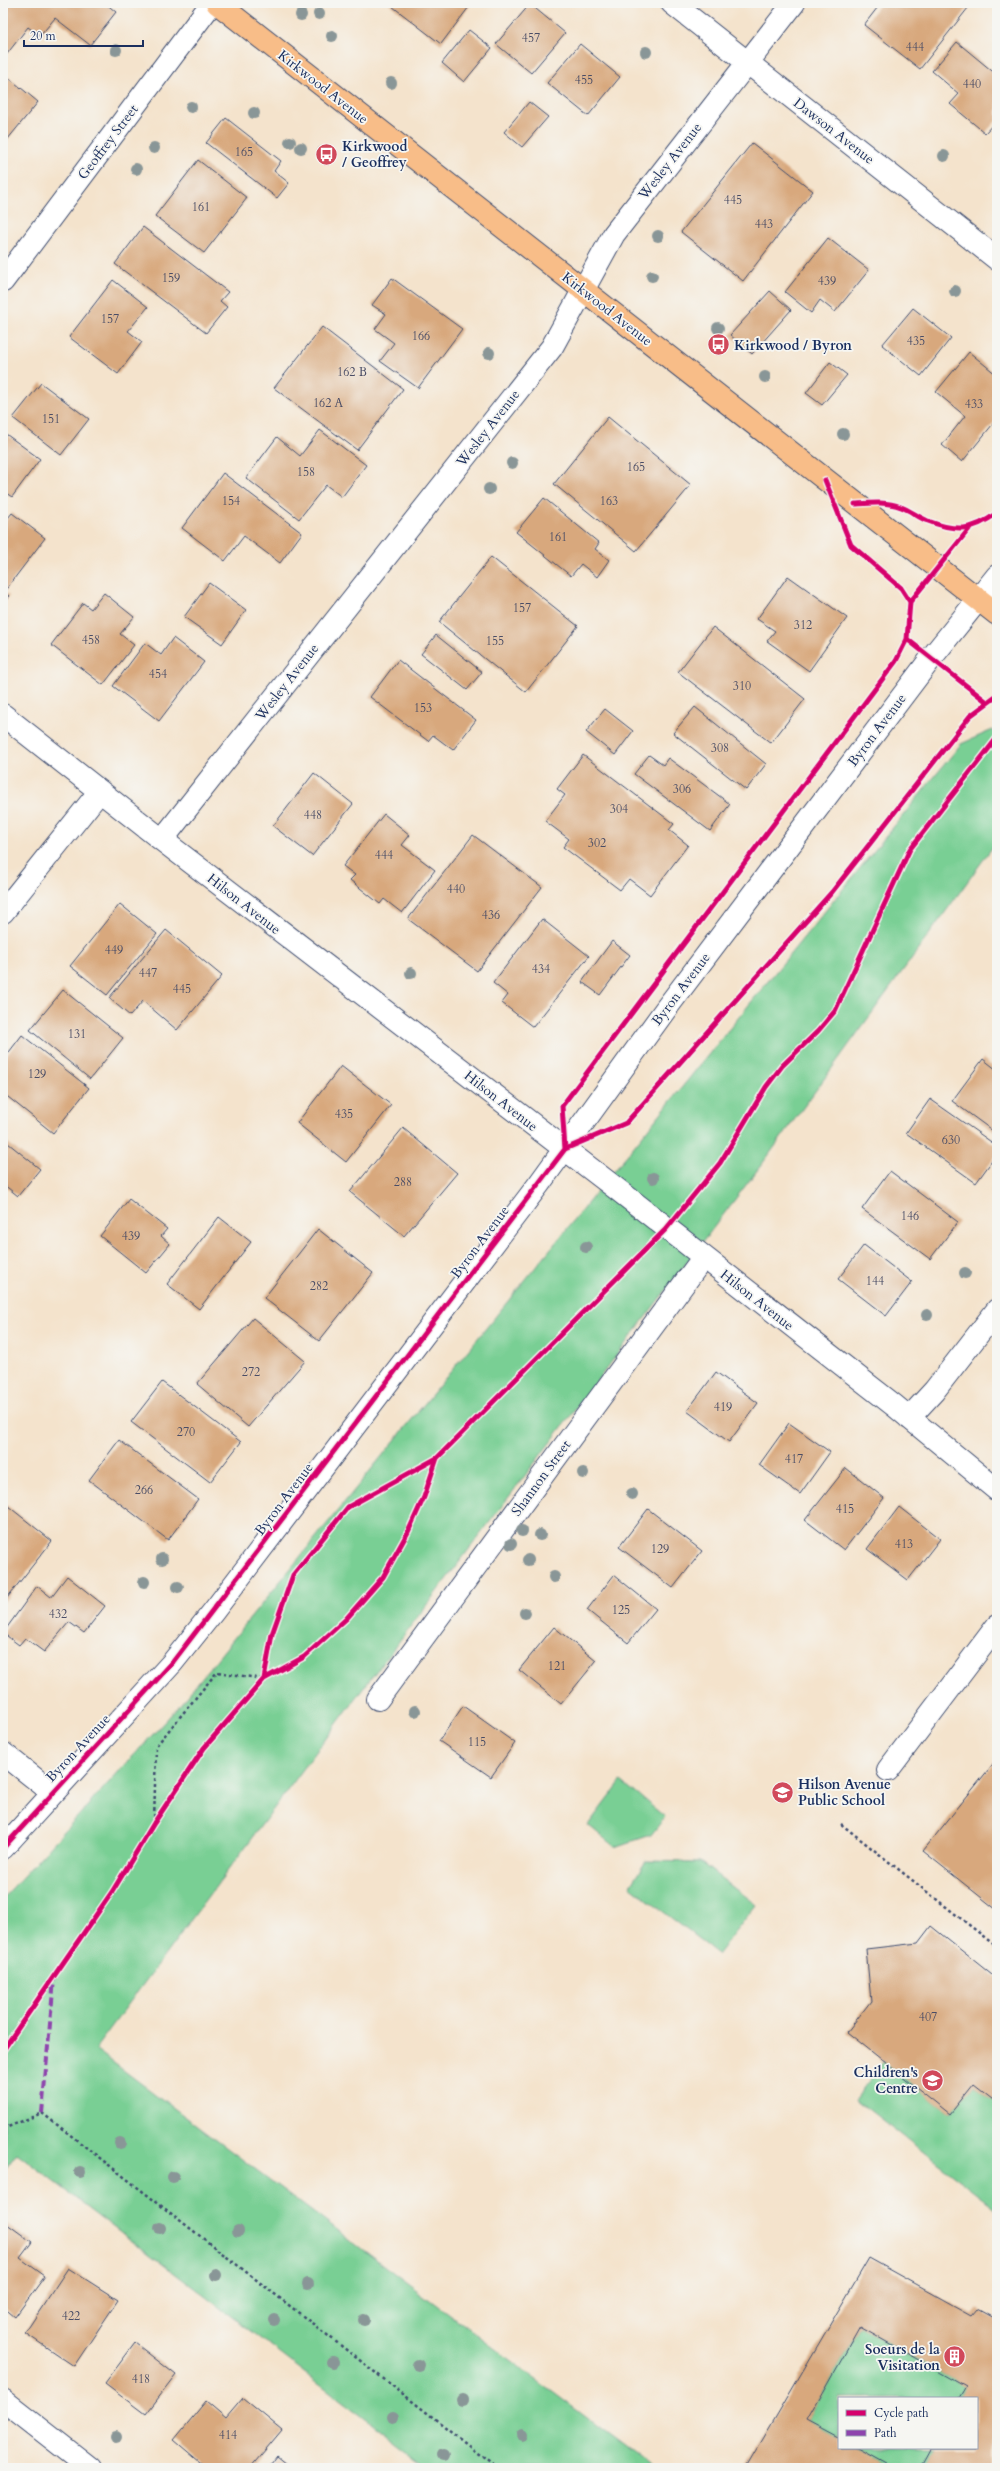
<svg xmlns="http://www.w3.org/2000/svg" width="1000" height="2471" font-family="Cardo,serif">
<style>
.green{fill:#79cf94;stroke:#4a7f79}
.building{fill:#d8a87d}
.lines{fill:none;stroke-linecap:round;stroke-linejoin:round}
.minor-casing{stroke:#3c4a6e;stroke-width:24}
.major-casing{stroke:#3c4a6e;stroke-width:24}
.path{stroke:#3c4a6e;stroke-width:2.5;stroke-dasharray:3 3;stroke-linecap:butt}
.minor{stroke:#fff;stroke-width:22}
.major{stroke:#f8bd88;stroke-width:22}
.quiet{stroke:#8e44ad;stroke-width:4;stroke-dasharray:8 4;stroke-linecap:butt}
.cycleway-casing{stroke:#f6f6f2;stroke-width:8}
.cycleway{stroke:#d6006c;stroke-width:5}
.tree{fill:#899697}
.labels{text-anchor:middle;dominant-baseline:central;stroke-width:3.5;stroke-linejoin:round;paint-order:stroke}
.number-label{font-size:12px;fill:#4a4d66}
.street-label{font-size:14px;fill:#1b2f5e;stroke:#f6f6f2}
.poi-label{font-size:14px;font-weight:bold;fill:#1b2f5e;stroke:#f6f6f2;text-anchor:start}
</style>
<rect width="100%" height="100%" fill="#f6f6f2"/>
<filter id="ink" filterUnits="userSpaceOnUse"><feTurbulence type="fractalNoise" baseFrequency=".025" numOctaves="2"/><feDisplacementMap in="SourceGraphic" scale="8" xChannelSelector="R" yChannelSelector="G"/><feConvolveMatrix kernelMatrix="1 2 1 2 8 2 1 2 1" color-interpolation-filters="sRGB"/></filter>
<filter id="wash" filterUnits="userSpaceOnUse"><feTurbulence type="fractalNoise" baseFrequency=".012" numOctaves="4" result="noise"/><feDisplacementMap in="SourceGraphic" scale="16" xChannelSelector="R" yChannelSelector="G"/><feGaussianBlur stdDeviation="0.9" result="paint"/><feColorMatrix in="noise" values="0 0 0 0 0 0 0 0 0 0 0 0 0 0 0 0 0 1.4 0 .05"/><feComposite in="paint" operator="in"/></filter>
<g filter="url(#wash)">
<rect width="100%" height="100%" fill="#f4e3cc"/>
<path class="green" d="M997,728V841L768,1156L359,1694L95,2049L654,2468H430L17,2153L3,2172V1898L178,1707L961,744Z
M621,1781L665,1817L651,1835L615,1847L588,1825Z
M646,1861L700,1862L756,1905L718,1954L630,1886Z
M884,2061L950,2114L974,2084L997,2102V2209L855,2099Z
M860,2327L965,2386L958,2398H839V2438L807,2421Z
M857,2448H930L919,2468H893Z"/>
<g id="blocks">
<path class="building" d="M3,3H105L116,12L90,45L55,18L40,36L28,27L3,59Z
M388,3H472L441,44Z
M881,3H972L920,69L864,25Z
M530,4L565,33L531,73L496,44Z
M469,30L492,48L464,82L442,63Z
M957,42L997,75V120L985,133L950,104L959,94L932,71Z
M580,44L620,77L588,116L547,83Z
M3,73L38,102L3,145Z
M529,102L548,117L522,147L504,132Z
M226,118L281,161L274,171L289,183L277,198L206,143Z
M752,143L813,191L743,281L681,232Z
M198,160L247,198L204,253L155,216Z
M143,227L228,292L220,301L227,307L206,333L115,264Z
M828,238L869,270L835,312L820,300L811,313L785,292Z
M392,278L462,329L418,388L380,361L394,343L375,329L386,314L372,305Z
M113,280L148,307L128,331L142,342L118,374L69,337Z
M770,291L791,310L752,354L730,335Z
M913,308L951,338L921,376L882,345Z
M322,327L403,389L357,450L274,388Z
M969,352L997,375V419L962,462L942,445L965,416L936,392Z
M830,362L847,375L822,405L806,393Z
M41,383L89,419L61,455L13,418Z
M608,417L691,485L636,551L554,484Z
M320,430L366,465L342,497L326,485L299,519L246,478L277,437L300,456Z
M3,432L40,459L12,497L3,491Z
M223,473L302,533L280,563L244,536L225,561L182,528Z
M544,498L599,543L595,549L609,560L597,577L581,564L571,576L516,532Z
M12,513L45,538L4,592L9,596L3,604V524Z
M491,557L578,626L526,692L439,622Z
M788,576L847,618L809,671L767,641L775,631L757,619Z
M209,583L246,610L222,644L184,617Z
M104,593L134,617L120,634L134,645L103,685L51,645L83,603L91,609Z
M713,627L805,699L771,743L678,672Z
M436,635L482,672L467,690L421,654Z
M173,638L204,662L159,721L113,686L145,643L161,655Z
M398,660L476,720L453,750L433,735L428,741L370,697Z
M695,707L766,764L746,790L673,733Z
M605,709L633,731L615,755L586,732Z
M583,755L674,824L669,830L688,845L650,895L629,879L620,890L563,847L569,839L545,821L565,795L557,789Z
M649,755L663,765L668,758L730,804L710,831L634,774Z
M314,773L353,804L312,856L273,826Z
M384,814L410,835L402,845L435,870L402,913L384,899L380,904L350,880L355,875L343,866Z
M473,835L542,887L477,971L408,919Z
M120,904L157,934L107,995L70,966Z
M542,919L589,956L533,1027L502,1003L508,995L493,983Z
M166,930L222,976L177,1030L143,1001L130,1016L109,998Z
M612,941L630,955L600,995L582,982Z
M63,990L123,1038L90,1079L30,1030Z
M22,1035L89,1088L53,1133L3,1093V1060Z
M983,1059L997,1070V1134L952,1101Z
M341,1066L391,1105L346,1162L297,1123Z
M930,1099L997,1146V1154L976,1183L906,1133Z
M403,1128L457,1173L404,1236L350,1192Z
M3,1139L40,1169L18,1196L3,1184Z
M890,1171L958,1222L930,1259L862,1209Z
M129,1199L167,1229L161,1236L170,1244L146,1273L100,1236Z
M219,1217L251,1242L199,1309L167,1284Z
M318,1229L373,1273L319,1341L264,1298Z
M864,1245L912,1282L886,1316L838,1279Z
M253,1318L305,1361L248,1427L197,1384Z
M716,1372L758,1403L729,1442L687,1411Z
M162,1382L241,1442L210,1482L131,1422Z
M789,1423L830,1452L800,1494L759,1465Z
M119,1440L198,1499L168,1540L89,1480Z
M846,1468L884,1498L844,1550L805,1520Z
M3,1502L52,1541L3,1603Z
M899,1507L940,1539L908,1580L867,1549Z
M648,1509L702,1551L673,1588L619,1547Z
M614,1575L656,1609L628,1643L587,1610Z
M67,1576L105,1606L84,1633L69,1622L44,1652L25,1638L19,1645L3,1633L37,1586L51,1597Z
M554,1627L596,1661L561,1704L519,1670Z
M463,1706L515,1743L491,1777L439,1741Z
M997,1759V1910L923,1851Z
M931,1926L997,1979V2102L974,2084L950,2114L847,2032L871,2001L866,1949L918,1943Z
M3,2221L32,2242L20,2258L45,2276L15,2317L3,2307Z
M869,2258L972,2315L977,2309L997,2320L996,2468H919L930,2448H977V2398H958L965,2386L860,2327L807,2421L839,2438V2448H857L893,2468H746Z
M68,2268L118,2300L74,2366L25,2333Z
M135,2343L176,2375L146,2414L105,2383Z
M243,2398L282,2430L250,2468H207L174,2440L206,2401L226,2418Z
M277,2456L292,2468H268Z"/>
</g>
</g>
<g filter="url(#ink)">
<use href="#blocks" fill-opacity="0" stroke="#3c4a6e" stroke-width="1"/>
<g class="lines">
<defs>
<path id="minor" d="M672,3L997,259
M3,281L212,3
M3,715L162,840L613,1186L895,1406L997,1490
M162,840L552,347L614,234L794,3
M3,912L100,791
M909,1418L934,1391L997,1310
M378,1699L703,1258
M3,1753L53,1793
M888,1770L997,1626
M3,1848L172,1663L213,1612L539,1184L665,1010L932,657L997,576
M3,2400L90,2468"/>
<path id="major" d="M217,3L997,614"/>
</defs>
<use href="#minor" class="minor-casing"/>
<use href="#major" class="major-casing"/>
<path class="path" d="M154,1823L156,1746L217,1672L264,1679
M841,1824L997,1947
M3,2129L42,2113L498,2468"/>
<use href="#minor" class="minor"/>
<use href="#major" class="major"/>
<path class="quiet" d="M42,2113L54,1979"/>
<defs>
<path id="cycleway" d="M855,504C870,503 886,501 901,507C910,510 919,518 928,521C956,532 973,531 997,513
M910,602L969,529
M907,639L987,702
M565,1149L562,1106L896,661L907,639L910,602L901,588L851,545L825,480
M565,1149L626,1123L832,892L970,716L997,696
M264,1679L272,1634L293,1575L348,1507L437,1458
M3,1848L172,1663L565,1149
M3,2050L112,1892L154,1823L204,1748L264,1679L304,1657L346,1619L383,1577L408,1532L424,1497L437,1458L666,1229L720,1163L766,1087L782,1066L818,1031L835,1011L910,849L997,738"/>
</defs>
<use href="#cycleway" class="cycleway-casing"/>
<use href="#cycleway" class="cycleway"/>
</g>
<g class="tree">
<circle cx="319" cy="14" r="6"/>
<circle cx="301" cy="15" r="6"/>
<circle cx="332" cy="36" r="6"/>
<circle cx="116" cy="50" r="6"/>
<circle cx="646" cy="52" r="6"/>
<circle cx="391" cy="83" r="6"/>
<circle cx="191" cy="107" r="6"/>
<circle cx="254" cy="113" r="6"/>
<circle cx="290" cy="142" r="6"/>
<circle cx="154" cy="148" r="6"/>
<circle cx="301" cy="148" r="6"/>
<circle cx="323" cy="152" r="6"/>
<circle cx="944" cy="156" r="6"/>
<circle cx="136" cy="169" r="6"/>
<circle cx="658" cy="236" r="6"/>
<circle cx="652" cy="276" r="6"/>
<circle cx="955" cy="291" r="6"/>
<circle cx="718" cy="328" r="6"/>
<circle cx="489" cy="353" r="6"/>
<circle cx="765" cy="377" r="6"/>
<circle cx="843" cy="434" r="6"/>
<circle cx="512" cy="463" r="6"/>
<circle cx="489" cy="489" r="6"/>
<circle cx="411" cy="973" r="6"/>
<circle cx="653" cy="1178" r="6"/>
<circle cx="586" cy="1247" r="6"/>
<circle cx="965" cy="1273" r="6"/>
<circle cx="927" cy="1315" r="6"/>
<circle cx="583" cy="1473" r="6"/>
<circle cx="632" cy="1494" r="6"/>
<circle cx="522" cy="1531" r="6"/>
<circle cx="540" cy="1535" r="6"/>
<circle cx="511" cy="1544" r="6"/>
<circle cx="162" cy="1559" r="6"/>
<circle cx="528" cy="1560" r="6"/>
<circle cx="554" cy="1577" r="6"/>
<circle cx="144" cy="1582" r="6"/>
<circle cx="178" cy="1587" r="6"/>
<circle cx="525" cy="1613" r="6"/>
<circle cx="415" cy="1711" r="6"/>
<circle cx="120" cy="2143" r="6"/>
<circle cx="80" cy="2172" r="6"/>
<circle cx="173" cy="2177" r="6"/>
<circle cx="160" cy="2228" r="6"/>
<circle cx="238" cy="2231" r="6"/>
<circle cx="216" cy="2275" r="6"/>
<circle cx="308" cy="2284" r="6"/>
<circle cx="274" cy="2320" r="6"/>
<circle cx="364" cy="2320" r="6"/>
<circle cx="333" cy="2362" r="6"/>
<circle cx="418" cy="2365" r="6"/>
<circle cx="463" cy="2400" r="6"/>
<circle cx="393" cy="2417" r="6"/>
<circle cx="523" cy="2435" r="6"/>
<circle cx="116" cy="2437" r="6"/>
<circle cx="443" cy="2456" r="6"/>
</g>
</g>
<defs>
<symbol id="bus-disc" viewBox="-11 -11 22 22"><circle r="9.5" fill="#d1495b" stroke="#f6f6f2"/><path d="M-5-6H5V4H4V6H2V4H-2V6H-4V4H-5ZM-3.5-4V0h7V-4ZM-3.5 1.2v1.5H-2V1.2ZM2 1.2v1.5H3.5V1.2Z" fill="#fff"/></symbol>
<symbol id="school-disc" viewBox="-11 -11 22 22"><circle r="9.5" fill="#d1495b" stroke="#f6f6f2"/><path d="M0-5L7-2L0 1L-7-2ZM-4 1L0 2.5L4 1V4Q0 6-4 4Z" fill="#fff"/></symbol>
<symbol id="building-disc" viewBox="-11 -11 22 22"><circle r="9.5" fill="#d1495b" stroke="#f6f6f2"/><path d="M-4-6H4V6H1V3H-1V6H-4ZM-2.5-4.3h1.7v1.8h-1.7ZM.8-4.3h1.7v1.8H.8ZM-2.5-1h1.7V.8h-1.7ZM.8-1h1.7V.8H.8Z" fill="#fff"/></symbol>
</defs>
<g fill-rule="evenodd">
<use href="#bus-disc" x="314" y="142" width="25" height="25"/>
<use href="#bus-disc" x="706" y="332" width="25" height="25"/>
<use href="#school-disc" x="770" y="1780" width="25" height="25"/>
<use href="#school-disc" x="920" y="2068" width="25" height="25"/>
<use href="#building-disc" x="942" y="2344" width="25" height="25"/>
</g>
<g class="labels">
<g class="number-label">
<text x="531" y="38">457</text>
<text x="915" y="47">444</text>
<text x="584" y="80">455</text>
<text x="972" y="84">440</text>
<text x="244" y="152">165</text>
<text x="733" y="200">445</text>
<text x="201" y="207">161</text>
<text x="764" y="224">443</text>
<text x="171" y="278">159</text>
<text x="827" y="281">439</text>
<text x="110" y="319">157</text>
<text x="421" y="336">166</text>
<text x="916" y="341">435</text>
<text x="352" y="372">162 B</text>
<text x="328" y="403">162 A</text>
<text x="974" y="404">433</text>
<text x="51" y="419">151</text>
<text x="636" y="467">165</text>
<text x="306" y="472">158</text>
<text x="231" y="501">154</text>
<text x="609" y="501">163</text>
<text x="558" y="537">161</text>
<text x="522" y="608">157</text>
<text x="803" y="625">312</text>
<text x="91" y="640">458</text>
<text x="495" y="641">155</text>
<text x="158" y="674">454</text>
<text x="742" y="686">310</text>
<text x="423" y="708">153</text>
<text x="720" y="748">308</text>
<text x="682" y="789">306</text>
<text x="619" y="809">304</text>
<text x="313" y="815">448</text>
<text x="597" y="843">302</text>
<text x="384" y="855">444</text>
<text x="456" y="889">440</text>
<text x="491" y="915">436</text>
<text x="114" y="950">449</text>
<text x="541" y="969">434</text>
<text x="148" y="973">447</text>
<text x="182" y="989">445</text>
<text x="77" y="1034">131</text>
<text x="37" y="1074">129</text>
<text x="344" y="1114">435</text>
<text x="951" y="1140">630</text>
<text x="403" y="1182">288</text>
<text x="910" y="1216">146</text>
<text x="131" y="1236">439</text>
<text x="875" y="1281">144</text>
<text x="319" y="1286">282</text>
<text x="251" y="1372">272</text>
<text x="723" y="1407">419</text>
<text x="186" y="1432">270</text>
<text x="794" y="1459">417</text>
<text x="144" y="1490">266</text>
<text x="845" y="1509">415</text>
<text x="904" y="1544">413</text>
<text x="660" y="1549">129</text>
<text x="621" y="1610">125</text>
<text x="58" y="1614">432</text>
<text x="557" y="1666">121</text>
<text x="477" y="1742">115</text>
<text x="928" y="2017">407</text>
<text x="71" y="2316">422</text>
<text x="141" y="2379">418</text>
<text x="228" y="2435">414</text>
</g>
<g class="street-label">
<text transform="translate(323 87) rotate(38)">Kirkwood Avenue</text>
<text transform="translate(834 131) rotate(38)">Dawson Avenue</text>
<text transform="translate(108 142) rotate(-53)">Geoffrey Street</text>
<text transform="translate(670 161) rotate(-52)">Wesley Avenue</text>
<text transform="translate(607 309) rotate(38)">Kirkwood Avenue</text>
<text transform="translate(488 428) rotate(-52)">Wesley Avenue</text>
<text transform="translate(287 682) rotate(-52)">Wesley Avenue</text>
<text transform="translate(877 730) rotate(-53)">Byron Avenue</text>
<text transform="translate(244 904) rotate(38)">Hilson Avenue</text>
<text transform="translate(681 989) rotate(-53)">Byron Avenue</text>
<text transform="translate(501 1101) rotate(38)">Hilson Avenue</text>
<text transform="translate(480 1242) rotate(-53)">Byron Avenue</text>
<text transform="translate(757 1300) rotate(38)">Hilson Avenue</text>
<text transform="translate(541 1478) rotate(-54)">Shannon Street</text>
<text transform="translate(284 1499) rotate(-53)">Byron Avenue</text>
<text transform="translate(78 1748) rotate(-47)">Byron Avenue</text>
</g>
<g class="poi-label">
<text x="342" y="146">Kirkwood<tspan x="342" dy="16">/ Geoffrey</tspan></text>
<text x="734" y="345">Kirkwood / Byron</text>
<text x="798" y="1784">Hilson Avenue<tspan x="798" dy="16">Public School</tspan></text>
<text x="918" y="2072" text-anchor="end">Children's<tspan x="918" dy="16">Centre</tspan></text>
<text x="940" y="2349" text-anchor="end">Soeurs de la<tspan x="940" dy="16">Visitation</tspan></text>
</g>
</g>
<rect width="1000" height="2471" fill="none" stroke="#f6f6f2" stroke-width="16"/>
<rect x="838" y="2397" width="140" height="52" fill="#f6f6f2" stroke="#9ea6b7"/>
<rect x="846" y="2410" width="20" height="6" fill="#d6006c" stroke="#9ea6b7"/>
<text x="874" y="2417" font-size="12" fill="#1b2f5e">Cycle path</text>
<rect x="846" y="2430" width="20" height="6" fill="#8e44ad" stroke="#9ea6b7"/>
<text x="874" y="2437" font-size="12" fill="#1b2f5e">Path</text>
<path d="M24 40v6h119v-6" fill="none" stroke="#1b2f5e" stroke-width="2"/>
<text x="30" y="40" font-size="12" fill="#1b2f5e" stroke="#f6f6f2" stroke-width="3" paint-order="stroke">20 m</text>
</svg>
